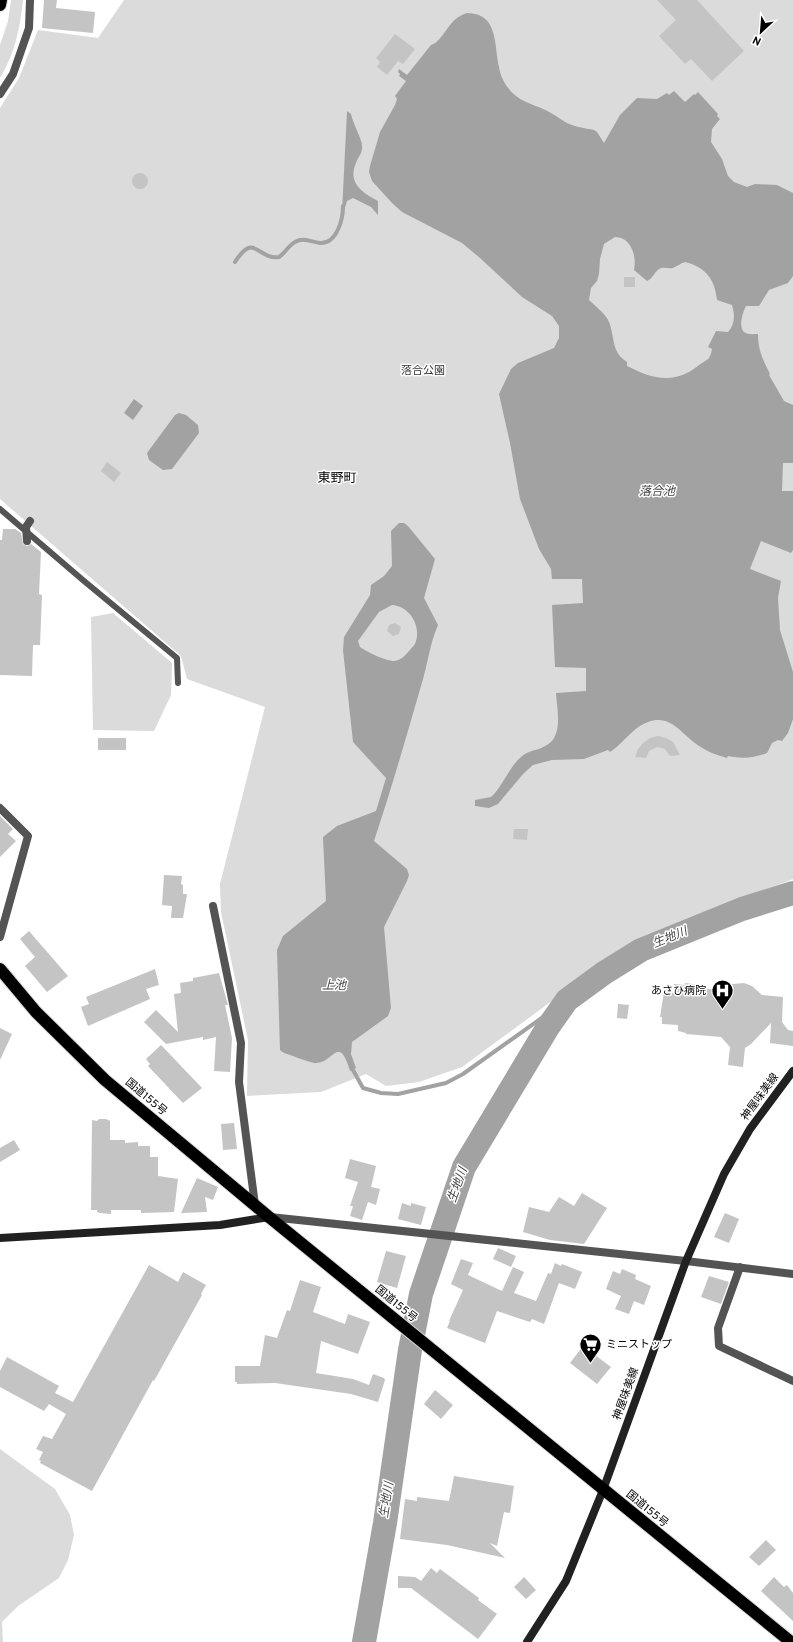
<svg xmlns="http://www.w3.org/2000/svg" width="793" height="1642" font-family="Overpass,'Noto Sans JP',sans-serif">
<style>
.green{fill:#dbdbdb}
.water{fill:#a2a2a2;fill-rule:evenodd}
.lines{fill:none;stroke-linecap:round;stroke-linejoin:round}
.stream{stroke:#a2a2a2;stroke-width:4}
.river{stroke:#a2a2a2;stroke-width:24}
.building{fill:#c4c4c4}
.highway-casing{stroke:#dbdbdb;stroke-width:14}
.lane{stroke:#545454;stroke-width:6}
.street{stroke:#545454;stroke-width:8}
.secondary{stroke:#212121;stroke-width:8}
.highway{stroke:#000;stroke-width:12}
.street-bridge{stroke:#545454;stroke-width:8}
.labels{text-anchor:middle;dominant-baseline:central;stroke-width:3;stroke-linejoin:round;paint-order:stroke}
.park-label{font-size:11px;fill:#323232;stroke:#fff}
.poi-label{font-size:11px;fill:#000;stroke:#fff;text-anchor:end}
.street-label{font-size:11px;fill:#000;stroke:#fff}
.water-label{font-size:12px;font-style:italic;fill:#434343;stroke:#fff}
.quarter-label{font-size:13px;fill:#000;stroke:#fff}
</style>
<rect width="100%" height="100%" fill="#fff"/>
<path class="green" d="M11,0H23C20,28 15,53 0,78V45L8,21Z
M124,0H793V879L672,926L627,949L590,973L462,1067L419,1082L386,1086L366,1074L321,1092L247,1096L248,1040L221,912L220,884L265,707L187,679L181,656L0,499V108L19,78L38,30L98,38Z
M113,613L172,663L171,695L154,731L93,730L91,617Z
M0,1449L55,1489L70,1515L74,1535L68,1560L59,1578L18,1606L2,1622L3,1642H0Z"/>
<path class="water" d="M467,13C499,13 494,46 499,67C500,75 504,83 509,89C521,104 536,104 551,113C557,116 561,120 567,123C575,127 585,128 594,130L597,132L604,143L620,115L637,98L657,99L667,93L669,95L674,91L685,102L694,94L695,95L698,92L718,114L717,116L720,119L712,129L711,142L722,159L728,176L734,182L747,187L755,184L777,185L793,193V276L788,283L769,290L759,306H746C743,312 738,326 744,332C748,335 753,334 758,334C758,350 763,360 770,374L769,375L784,401L793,405V463H783L782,491H793V550L791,553L761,541L750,569L781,581L778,598L780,630L793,672V719L788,733L782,741L778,740L772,743L767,753C754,758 742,759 728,756L727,758C717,755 708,752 699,746C679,733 669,709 640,726C629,733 621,745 610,752L608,750L584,759L552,760L533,765L523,774L498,804L489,808L475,806V800L491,797L495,793C505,781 512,762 525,754C531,750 539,750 545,746C564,738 557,709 556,693L586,691V668L555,667L552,605L583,603L582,579H552L551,569L539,549L520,499L510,443L499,394L511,369L518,363L554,348L559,338V326L552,316L522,297L480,258L462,243L402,212L392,203L372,181L369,172L370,166L380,132L395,105L397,99L395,96L406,81L399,76L400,74L398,72L399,69L407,75L431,45C444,41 448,18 467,13ZM615,237C631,237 637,256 634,270L647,281C654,278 654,271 661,268C665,267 669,269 673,268C678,266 681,263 685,262C706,267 715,280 717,300L732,305C735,315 735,324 728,332L716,331L708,347L712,349C710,360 708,359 699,365C696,367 693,370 689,372C667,384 647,376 627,366V362C611,352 615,337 609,322C606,314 595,306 589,300L591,288L597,281L599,274L600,259L604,244Z
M347,111L351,114C353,124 362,139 362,146C363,153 358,157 356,163C347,183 363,193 378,201V215L371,207L353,198L347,201L344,211L342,212Z
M134,399L143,406L133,420L124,413Z
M179,413L186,415L198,425L199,433L172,469L163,470L149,460L147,453L175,415Z
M399,523H404L408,526L435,559L424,598L438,625C429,646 428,664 421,686C406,738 391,790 374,841L407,869L409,875L407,881L384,927L391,1008L388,1016L352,1042L351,1054L356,1068L350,1071C338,1032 334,1065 314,1063C305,1061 294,1056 284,1053L280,1050L277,950L283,936L326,901L323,837L337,826L376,811L386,778L353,742L343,650L344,637L370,595L371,585L384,576L392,566L391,531ZM392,605C409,606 421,625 416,641C415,646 411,648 409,651C405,656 401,660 394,661C386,661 367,652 360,647L358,641L379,612Z"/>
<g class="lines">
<path class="stream" d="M235,262C255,231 257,260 279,257C285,253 289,245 295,242C304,237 311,242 320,243C337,244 343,219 343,206
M353,1070L363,1088L381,1093L398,1094L446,1083L463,1074L567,1000"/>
<path class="river" d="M364,1642L385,1523L410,1350L421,1294L464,1167L548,1027L567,1000L604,973L641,950L742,909L793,893"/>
</g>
<path class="building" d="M44,0H57L56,8L95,12L93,33L42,28Z
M657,0H697L744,51L712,81L691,59L685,64L659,36L676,20Z
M395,34L415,49L403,64L398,61L387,75L377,67L380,62L376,58Z
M132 181a8 8 0 1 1 16 0a8 8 0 1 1-16 0Z
M624,277H635V287H624Z
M107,462L121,473L114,482L101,471Z
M3,529H15L21,533L23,544L27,546L31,544L41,552L39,594L42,595L40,645H33L32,676L0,675V540H2Z
M395,623L401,627L399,634L393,636L387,631L389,625Z
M658,736L666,738L673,742L680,755L670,756L665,749L657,747L649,751L646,758L635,757L638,749L643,743L650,738Z
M98,738H126V750H98Z
M0,816L13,829L8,834L16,841L0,857Z
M514,829H528L527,840L513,839Z
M164,875L182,876L181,884L183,885V894H187L183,918H171L172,906L162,905Z
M29,931L68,976L47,992L25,966L35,957L20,939Z
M155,969L159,985L146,989L150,999L88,1026L81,1007L89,1004L86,997Z
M219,973L228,1005H225L232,1038L230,1072L214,1071L216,1037L203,1040V1037L166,1044L144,1022L156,1010L178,1032L174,994L181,993L180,983L193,981V978Z
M685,983L702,985V988L724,991L733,984L744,983L752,986L762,995L783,997L782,1022L788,1030L793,1031V1046L770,1043L771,1023L751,1044L745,1048L743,1067L728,1065L730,1047L721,1037L686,1034V1033L678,1031V1025L662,1024V1017H660L664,992L674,993V984L685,985Z
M618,1004L629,1005L627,1019L617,1018Z
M0,1028L12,1034L0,1060Z
M161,1045L202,1088L183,1103L148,1066L150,1064L146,1059Z
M99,1119H106L110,1121V1140H125V1143L138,1142V1146H150V1157H158V1176L178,1179L174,1212L141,1213V1210H111V1214L100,1213L97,1212V1210H91L92,1120L97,1121Z
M234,1123L237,1149L223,1150L221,1124Z
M14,1140L20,1150L0,1162V1148Z
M350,1159L376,1166L371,1187L380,1189L376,1205L368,1202L362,1220L350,1216L353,1206H350L358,1182L345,1178Z
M197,1178L218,1187L213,1200L205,1197L207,1212L181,1213Z
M582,1193L607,1208L584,1244L550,1240L523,1232L529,1207L549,1212L559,1197L574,1206Z
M402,1203L411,1206V1203L426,1207L421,1225L398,1219Z
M725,1213L739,1219L729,1243L714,1237Z
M498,1248L516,1256L511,1267L493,1259Z
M386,1251L406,1256L397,1288L377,1282Z
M461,1259L473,1263L468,1275L502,1291L513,1267L524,1272L514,1293L536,1301L548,1273L551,1274L555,1263L561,1266L562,1264L582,1272L575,1289L559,1283L544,1324L532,1319L530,1322L497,1311L485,1343L447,1328L450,1321H449L463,1290L451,1284Z
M149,1265L178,1282L183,1272L206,1285L201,1294L202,1295L154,1381L153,1380L92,1491L40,1463L41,1461L39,1460L43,1452L36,1449L43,1436L52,1439L66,1414L49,1404L44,1411L0,1387V1371L7,1357L59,1386L55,1393L73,1402Z
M622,1269L636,1275L635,1279L651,1286L644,1305L634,1301L629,1314L615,1309L621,1296L606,1289L613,1271L620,1274Z
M709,1276L729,1282L721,1304L701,1297Z
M300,1280L321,1287L313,1312L345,1324L348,1314L370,1322L358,1354L321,1341L316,1373L353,1379L369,1385L373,1374L384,1378L385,1380L378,1402L351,1394L275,1383L237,1384V1382H235V1366H260L265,1335L277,1338L287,1310L290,1311Z
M583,1346L611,1367L597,1384L570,1363Z
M435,1390L453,1405L441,1419L424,1404Z
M454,1476L514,1486L510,1513L504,1512L497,1546L490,1543L505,1558L447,1545L400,1539L405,1499L417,1501V1497L449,1501Z
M766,1540L776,1550L759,1566L749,1557Z
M431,1568L437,1573L440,1569L479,1598L478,1600L497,1614L478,1639L411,1588H398V1576L415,1577L421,1581Z
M524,1577L536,1590L526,1599L514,1587Z
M774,1577L784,1587L787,1585L793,1593V1621L761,1591Z"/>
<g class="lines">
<defs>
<path id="highway" d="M0,5L1,0
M0,969L36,1012L105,1080L269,1217L791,1642"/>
</defs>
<use href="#highway" class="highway-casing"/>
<path class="lane" d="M0,509L84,581L177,658L178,683"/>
<path class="street" d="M0,94L13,74L29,28L30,0
M0,808L28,836L0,937
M213,906L241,1043L239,1082L255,1205
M270,1217L686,1261L793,1274
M740,1267L718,1328L719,1346L793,1381"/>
<path class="secondary" d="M0,1238L220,1225L269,1217
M527,1642L566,1581L603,1490L686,1261L724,1174L750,1129L793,1071"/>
<use href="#highway" class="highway"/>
<path class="street-bridge" d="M27,541L26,527L30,521"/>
</g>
<defs>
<symbol id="hospital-pin" viewBox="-11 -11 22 30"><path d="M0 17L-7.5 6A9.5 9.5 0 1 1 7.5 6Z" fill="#000" stroke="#fff"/><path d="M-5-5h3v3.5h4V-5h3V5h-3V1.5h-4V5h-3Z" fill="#fff"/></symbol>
<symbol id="supermarket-pin" viewBox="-11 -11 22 30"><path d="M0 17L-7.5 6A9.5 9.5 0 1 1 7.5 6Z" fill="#000" stroke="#fff"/><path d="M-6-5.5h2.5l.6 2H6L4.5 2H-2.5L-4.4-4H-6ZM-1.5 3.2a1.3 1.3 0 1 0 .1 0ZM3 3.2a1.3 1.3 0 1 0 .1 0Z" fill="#fff"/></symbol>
</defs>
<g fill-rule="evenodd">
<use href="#hospital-pin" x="710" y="978" width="25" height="34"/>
<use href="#supermarket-pin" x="578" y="1332" width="25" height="34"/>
</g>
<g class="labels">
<g class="park-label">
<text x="423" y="371">落合公園</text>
</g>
<g class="poi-label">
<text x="706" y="991">あさひ病院</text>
<text x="606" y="1345" text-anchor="start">ミニストップ</text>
</g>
<g class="street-label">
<text transform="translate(146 1097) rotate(40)">国道155号</text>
<text transform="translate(760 1097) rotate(-54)">神屋味美線</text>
<text transform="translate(396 1304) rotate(39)">国道155号</text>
<text transform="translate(626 1394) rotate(-70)">神屋味美線</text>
<text transform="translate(647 1509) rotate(39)">国道155号</text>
</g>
<g class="water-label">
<text x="657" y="492">落合池</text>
<text transform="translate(670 938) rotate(-22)">生地川</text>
<text x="334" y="986">上池</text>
<text transform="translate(458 1185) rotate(-70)">生地川</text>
<text transform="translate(387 1500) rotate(-81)">生地川</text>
</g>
<g class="quarter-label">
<text x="337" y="479">東野町</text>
</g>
</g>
<g transform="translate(761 32) rotate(206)" stroke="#ffffff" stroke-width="3" paint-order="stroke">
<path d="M0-3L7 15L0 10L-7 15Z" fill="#000000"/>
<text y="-6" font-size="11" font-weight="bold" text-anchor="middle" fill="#000000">N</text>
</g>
</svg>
